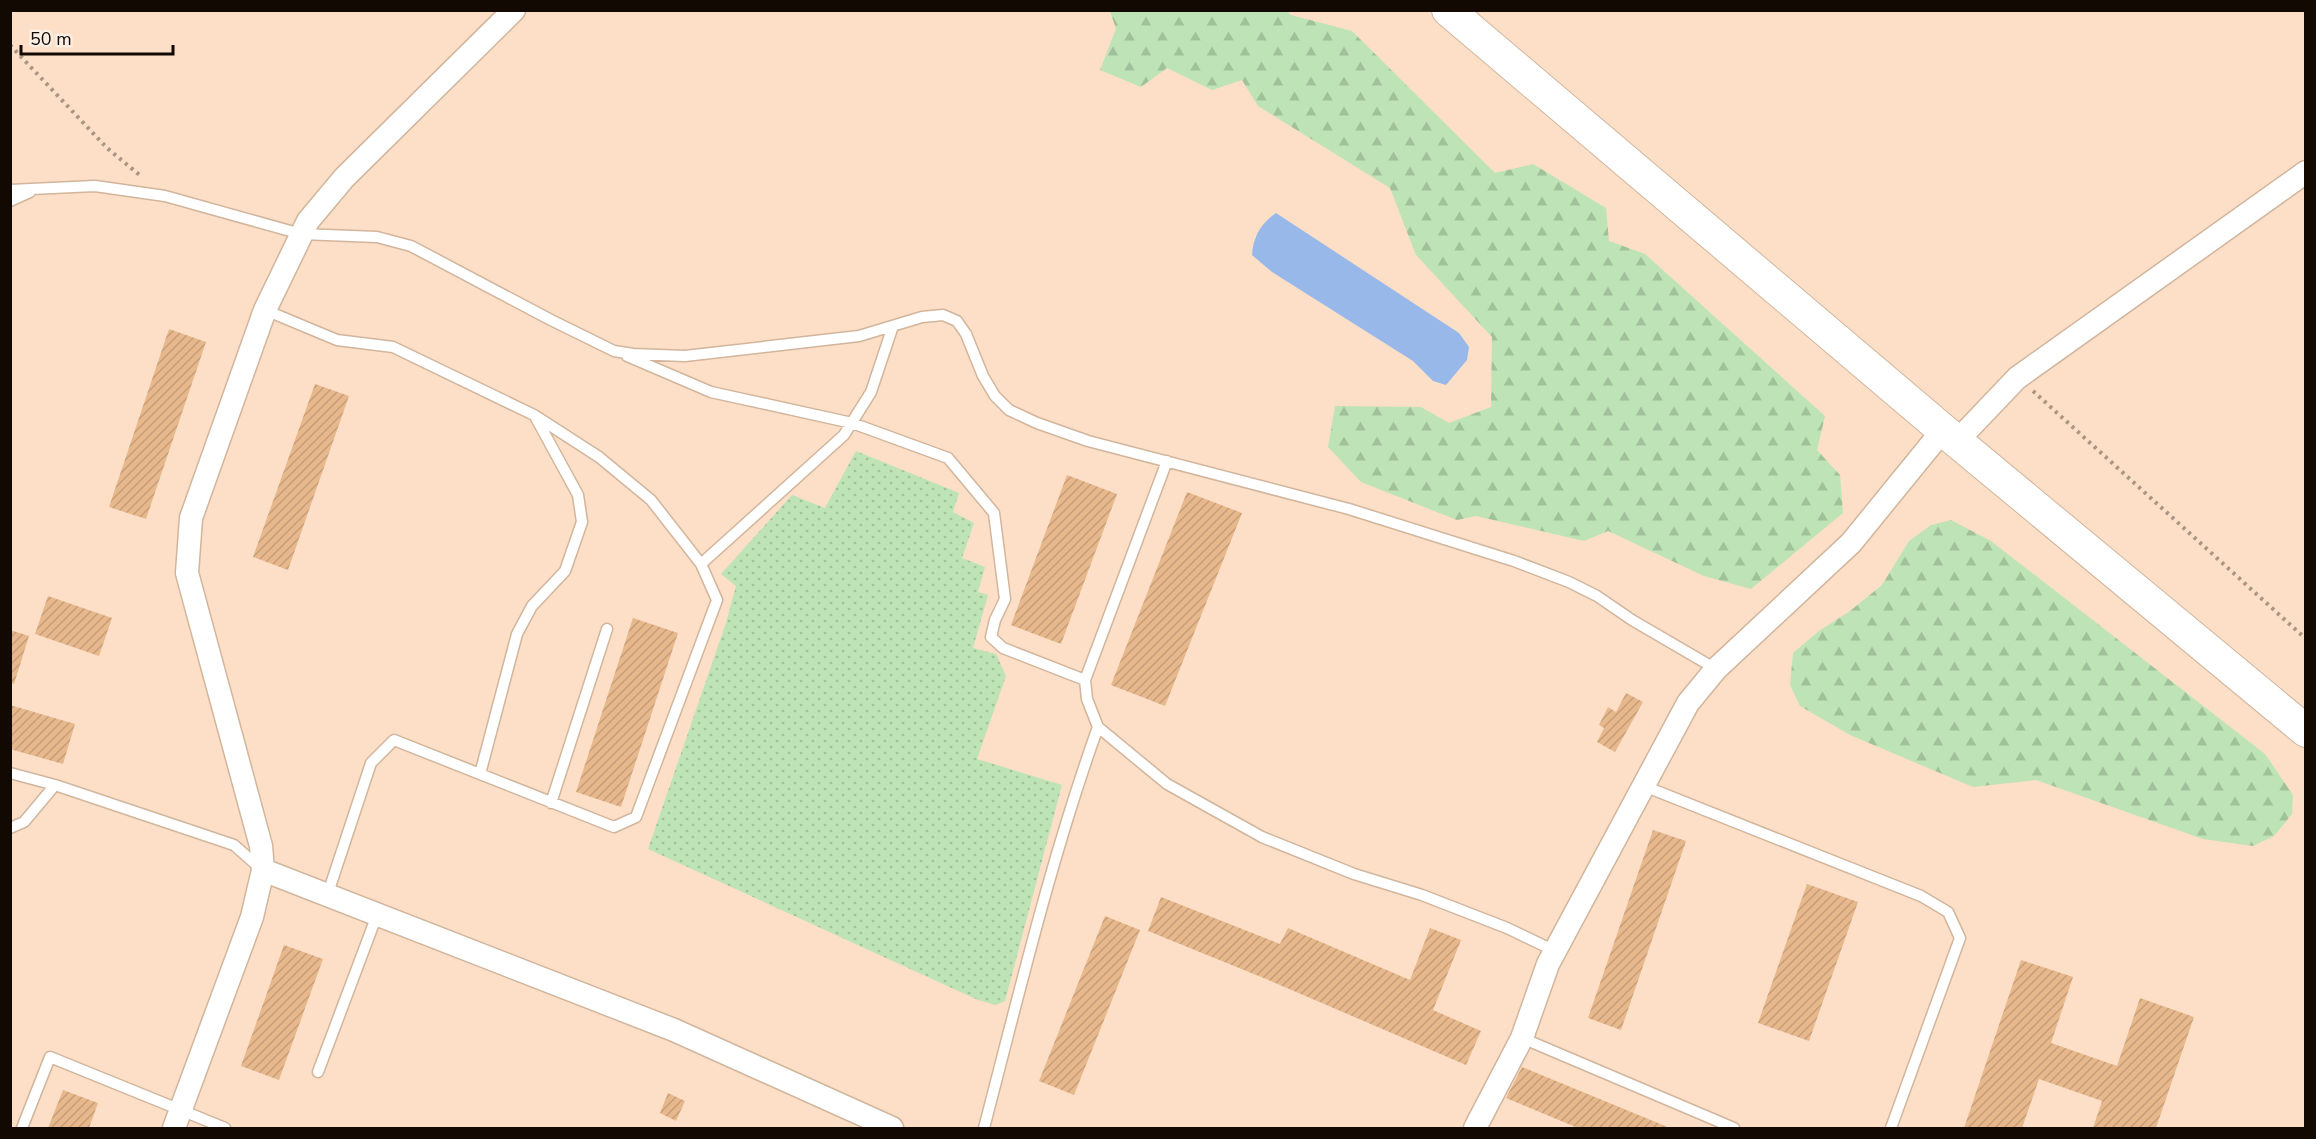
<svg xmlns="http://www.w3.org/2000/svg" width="2316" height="1139" font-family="'Nunito Sans',sans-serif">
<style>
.forest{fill:url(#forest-firs)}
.garden{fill:url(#garden-dots)}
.water{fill:#99b8ea}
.building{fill:url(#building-hatch)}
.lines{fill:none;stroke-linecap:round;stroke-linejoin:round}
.lane-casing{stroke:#d1b59d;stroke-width:13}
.street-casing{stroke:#d1b59d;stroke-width:25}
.secondary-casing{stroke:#d1b59d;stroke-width:34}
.path{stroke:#ab9583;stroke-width:4;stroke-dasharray:3 4.5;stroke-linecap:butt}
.lane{stroke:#fff;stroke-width:10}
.street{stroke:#fff;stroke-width:22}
.secondary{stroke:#fff;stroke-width:32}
</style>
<defs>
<pattern id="forest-firs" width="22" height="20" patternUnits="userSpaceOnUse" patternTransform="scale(1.5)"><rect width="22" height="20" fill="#bde3b6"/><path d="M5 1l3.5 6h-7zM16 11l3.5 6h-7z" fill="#a1c19b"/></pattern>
<pattern id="garden-dots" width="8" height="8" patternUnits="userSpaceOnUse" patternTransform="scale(1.5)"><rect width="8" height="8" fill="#bde3b6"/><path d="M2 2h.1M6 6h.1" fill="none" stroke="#a1c19b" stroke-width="1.8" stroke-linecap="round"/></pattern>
<pattern id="building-hatch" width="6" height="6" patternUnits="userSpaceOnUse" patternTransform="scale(1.5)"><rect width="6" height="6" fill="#e8b88d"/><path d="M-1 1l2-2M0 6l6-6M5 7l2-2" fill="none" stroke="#c69d78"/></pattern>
</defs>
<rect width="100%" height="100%" fill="#fcdfc6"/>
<path class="forest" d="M1110,11H1287L1291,15L1352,31L1495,173L1533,164L1606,208L1609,241L1645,254L1825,416L1817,450L1840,475L1843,513L1751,589L1704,576L1608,531L1584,541L1476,516L1457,520L1361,482L1328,447L1335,406L1421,407L1449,423L1491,407L1492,337L1416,255L1390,188L1258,106L1242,80L1212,90L1167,68L1141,87L1100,70L1116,29Z
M1951,520L1991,541L2265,754L2293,795L2292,814L2274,836L2253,846L2203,839L2036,780L1973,787L1850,735L1800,706L1790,685L1793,653L1819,631L1850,611L1882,585L1909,541L1931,525Z"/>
<path class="garden" d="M856,451L959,493L953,512L974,523L962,558L985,567L978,592L988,595L973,648L996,654L1006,676L977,759L1062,785L1005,1001L996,1005L978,1000L648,849L726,623L736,586L721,574L792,495L825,508Z"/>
<path class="water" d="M1276,213L1459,333L1469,347L1467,360L1446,385L1433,381L1413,361L1272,272L1252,255C1253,237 1261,223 1276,213Z"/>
<path class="building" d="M169,329L206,342L146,519L109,507Z
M315,384L349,396L288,570L253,557Z
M1067,475L1117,494L1061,644L1011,625Z
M1187,492L1242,513L1165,706L1111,685Z
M48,596L112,618L99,656L35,634Z
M633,618L678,633L621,807L576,792Z
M10,630L29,636L14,684L10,683Z
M1626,693L1643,702L1615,752L1597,742L1604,728L1599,725L1608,707L1616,712Z
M10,705L75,724L63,764L10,749Z
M1653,830L1686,841L1621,1030L1588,1018Z
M1807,884L1858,902L1809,1041L1758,1023Z
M1161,897L1280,944L1288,928L1410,980L1430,928L1461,940L1433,1010L1481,1031L1466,1065L1266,979L1148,931Z
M1105,916L1140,930L1074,1095L1039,1081Z
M284,945L323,959L279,1080L241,1066Z
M2021,960L2073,977L2051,1043L2117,1066L2140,998L2194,1017L2156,1128H2093L2102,1101L2039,1079L2022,1128H1964Z
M1522,1067L1670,1128H1578L1506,1098Z
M63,1090L98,1103L89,1128H48Z
M668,1093L685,1101L676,1121L660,1113Z"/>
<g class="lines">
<defs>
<path id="lane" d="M10,190L95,186L165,196L301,234L377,237L411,246L551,320L614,351L633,354L685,356L859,336L922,317L943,315L957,321L966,334L983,376L995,396L1009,410L1037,423L1088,441L1349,509L1514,561L1569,582L1597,596L1632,620L1716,669
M10,201L30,192
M265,310L337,340L393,347L534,415L599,457L651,500L701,564L717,600L636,817L614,827L394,740L371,763L327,896
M627,356L711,392L852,423L948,458L994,513L1005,599L995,620L991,637L1003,648L1085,680
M1167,461L1085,680L1087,699L1098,727L1167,784L1262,837L1354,874L1422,895L1507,928L1555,951
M701,564L844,435L871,392L893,326
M10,773L55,785L234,845L260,868
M480,774L517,634L532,606L565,571L582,522L578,495L536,418
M1644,786L1921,896L1948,912L1960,938L1891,1128
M551,803L607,629
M10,828L24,822L55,785
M1522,1038L1734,1128
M318,1072L377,915
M22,1128L50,1057L225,1128
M984,1128C1019,994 1051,858 1098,727"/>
<path id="street" d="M1957,441L2017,378L2306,172
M263,870L674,1030L892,1128
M174,1128L252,917L263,870L261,846L187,573L191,518L265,310L308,221L344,178L514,10
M1475,1128L1522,1038L1548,964L1688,703L1716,669L1851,543L1943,430"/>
<path id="secondary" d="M1448,10L1943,430L2306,731"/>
</defs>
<use href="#lane" class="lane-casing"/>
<use href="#street" class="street-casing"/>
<use href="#secondary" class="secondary-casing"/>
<path class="path" d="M10,45L107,148L142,177
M2033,391L2306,639"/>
<use href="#lane" class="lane"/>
<use href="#street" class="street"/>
<use href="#secondary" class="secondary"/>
</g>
<rect width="2316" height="1139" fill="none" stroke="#120903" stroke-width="24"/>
<path d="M21 45v9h152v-9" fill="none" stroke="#120903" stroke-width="3"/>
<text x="30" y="45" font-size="18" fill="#120903" stroke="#fcf0e6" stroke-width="4.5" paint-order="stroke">50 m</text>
</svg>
